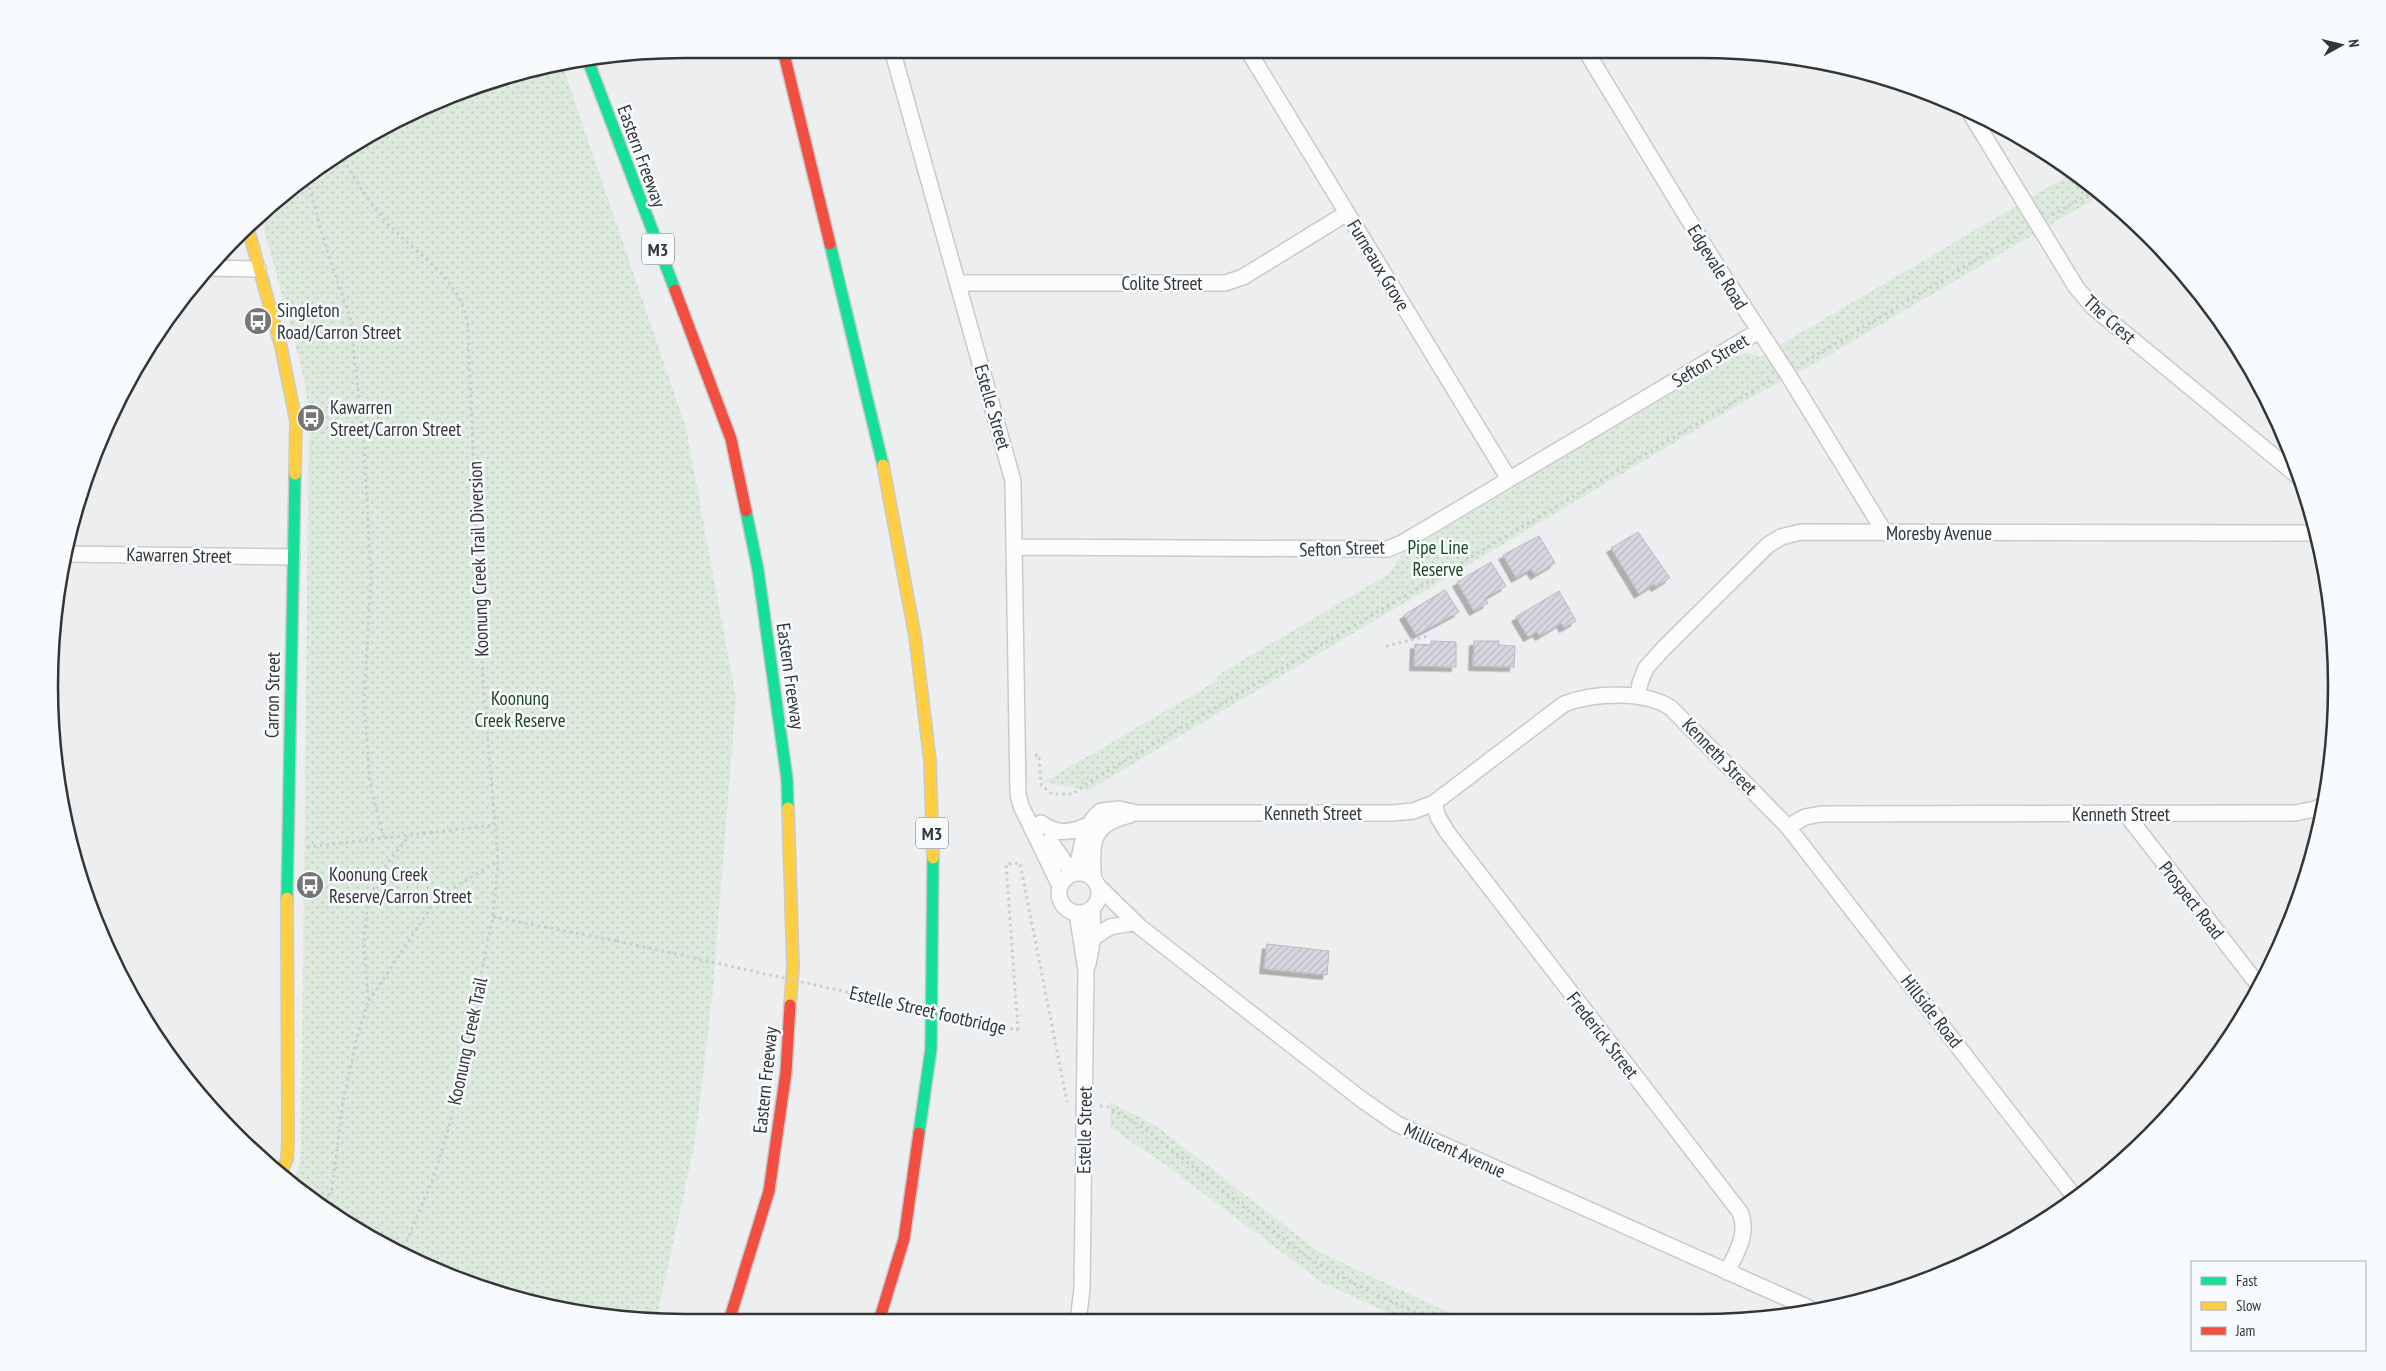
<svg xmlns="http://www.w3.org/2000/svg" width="2386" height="1371" font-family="'PT Sans Narrow',sans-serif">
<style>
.grass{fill:url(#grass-dots)}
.building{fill:url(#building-hatch);stroke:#babbbc;filter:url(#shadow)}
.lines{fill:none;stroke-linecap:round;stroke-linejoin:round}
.street-casing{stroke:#cacacb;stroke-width:18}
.fast-casing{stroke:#cacacb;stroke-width:14}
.slow-casing{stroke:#cacacb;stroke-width:14}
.jam-casing{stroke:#cacacb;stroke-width:14}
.path{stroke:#cbcccd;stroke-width:3;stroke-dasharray:2.5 4;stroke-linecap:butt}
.street{stroke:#fcfcfd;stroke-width:15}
.fast{stroke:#16e098;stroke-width:11}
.slow{stroke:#ffcf43;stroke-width:11}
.jam{stroke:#f24e42;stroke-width:11}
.path-bridge{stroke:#cbcccd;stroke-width:3;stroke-dasharray:2.5 4;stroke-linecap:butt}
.labels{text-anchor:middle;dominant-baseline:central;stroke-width:5;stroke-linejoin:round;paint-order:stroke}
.shield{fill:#f8fbfe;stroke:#6f7072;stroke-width:1}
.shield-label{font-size:18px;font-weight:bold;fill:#343536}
.street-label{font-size:19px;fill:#343536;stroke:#f8fbfe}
.poi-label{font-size:19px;fill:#343536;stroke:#f8fbfe;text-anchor:start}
.park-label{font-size:19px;fill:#1b471d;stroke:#f8fbfe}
.rim{fill:none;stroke:#343536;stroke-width:2.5}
</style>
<defs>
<pattern id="grass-dots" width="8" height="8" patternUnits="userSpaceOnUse" patternTransform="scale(1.25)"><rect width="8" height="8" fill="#dceadd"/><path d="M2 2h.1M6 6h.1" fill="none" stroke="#bdc9be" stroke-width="1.8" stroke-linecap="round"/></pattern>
<pattern id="building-hatch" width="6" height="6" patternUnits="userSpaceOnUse" patternTransform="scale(1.25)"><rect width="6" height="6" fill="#d6d7e0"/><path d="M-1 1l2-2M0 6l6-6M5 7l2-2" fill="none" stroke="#b8b9c1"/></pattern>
<filter id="shadow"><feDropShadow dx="-4.5" dy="4.5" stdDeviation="0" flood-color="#0004"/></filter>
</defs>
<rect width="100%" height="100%" fill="#eceeef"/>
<path class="grass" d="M562,64L686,428L736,698L712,999L695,1142L656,1321H644L481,1289L332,1215L291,1184L298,1170L301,1154L309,417L305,385L299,358L260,214L298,180L404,115L481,82Z
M2074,172L2101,195L1810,366L1748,399L1089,790L1044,782L1217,681L1218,675L1389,574L1402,554L1730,359L1746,353L1760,357Z
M1110,1102L1156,1126L1319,1252L1467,1321H1407L1323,1283L1167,1166L1110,1127Z"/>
<path class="building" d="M1638,532L1670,578L1656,587L1654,584L1639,594L1611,548Z
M1539,536L1555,563L1535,575L1531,569L1516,578L1503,555Z
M1491,562L1506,586L1485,598L1488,603L1474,611L1457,582Z
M1445,590L1459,612L1416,635L1404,615Z
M1559,591L1576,621L1564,628L1561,623L1540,636L1537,632L1528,637L1516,617Z
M1431,641L1456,642V667L1414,666L1415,644L1431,645Z
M1474,641H1499L1498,645L1515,646L1514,667L1473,666Z
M1267,944L1329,951L1327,975L1264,969Z"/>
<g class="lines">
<defs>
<path id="street" d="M1586,51L1715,263L1787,373L1885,533
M1249,52L1509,479
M893,53L1013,481L1018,794L1021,806L1060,886
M1972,116L2076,287L2093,307L2299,477
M208,268L258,269
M958,283H1225L1243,277L1347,213
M1016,547L1388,549L1402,543L1759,331
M66,554L292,557
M1638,696L1640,683L1646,668L1663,649L1768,545L1781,537L1801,532L2316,533
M1434,803L1438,817L1447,832L1740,1212C1749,1233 1737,1252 1727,1272
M2126,814L2259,986
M1041,823C1057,835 1070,833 1088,825
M1788,827L2073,1195
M1050,841L1073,874
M1076,873C1082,850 1081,826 1101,811L1119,809L1137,813H1393L1413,811L1434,803L1564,704C1594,693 1644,690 1671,708L1788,827L1805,817L1821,814L2295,813L2315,809L2326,804
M1059 893a20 20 0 1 1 40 0a20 20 0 1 1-40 0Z
M1094,880C1090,843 1091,824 1130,815
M1098,886L1140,927L1361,1099L1397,1124L1809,1308
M1077,913L1086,970L1082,1289L1078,1321
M1093,938L1110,927L1132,923
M1088,964L1093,938L1092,909"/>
<path id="fast" d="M587,58L675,290
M830,244L883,465
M746,511L758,570L787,779L788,808
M287,898L295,474
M919,1133L931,1049L933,858"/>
<path id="slow" d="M247,225L281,347L296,421L295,474
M883,465L915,636L930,761L933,858
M788,808L793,967L790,1005
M280,1175L287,1159L288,1141L287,898"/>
<path id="jam" d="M784,54L830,244
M675,290L731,439L746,511
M729,1321L769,1191L786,1072L790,1005
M879,1321L904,1239L919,1133"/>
</defs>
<use href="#street" class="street-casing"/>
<use href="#fast" class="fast-casing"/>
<use href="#slow" class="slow-casing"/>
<use href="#jam" class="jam-casing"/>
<path class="path" d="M340,154C353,176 366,198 383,218C411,252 458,274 467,321C469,332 468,344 469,356L483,680L498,861L493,917L450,1123L434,1176L403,1250
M306,175L327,251L350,317L364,446L371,577L364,703L370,783L384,840
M2052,215L2096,190
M1801,364L2023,232
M1386,646L1428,636
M1035,755H1039L1041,785L1052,794H1073L1089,782L1771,380
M307,847L495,825
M493,917L617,941
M369,1001L437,898L498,861
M1018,1030L1006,864L1020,863L1067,1102
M1100,1106L1108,1107L1144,1128L1305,1256L1351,1282L1433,1321
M322,1207L332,1189L343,1102L356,1041L368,1002L364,942L367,908L378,875L409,836"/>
<use href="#street" class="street"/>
<use href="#fast" class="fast"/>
<use href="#slow" class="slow"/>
<use href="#jam" class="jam"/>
<path class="path-bridge" d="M617,941L1018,1030"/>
</g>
<defs>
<symbol id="bus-disc" viewBox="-11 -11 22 22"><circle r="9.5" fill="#747677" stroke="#f8fbfe"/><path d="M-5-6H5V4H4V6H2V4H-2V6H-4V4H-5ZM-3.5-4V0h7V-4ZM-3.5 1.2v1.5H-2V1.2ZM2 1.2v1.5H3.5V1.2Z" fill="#fff"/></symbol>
</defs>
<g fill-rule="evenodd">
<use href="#bus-disc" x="242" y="305" width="32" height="32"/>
<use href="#bus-disc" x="295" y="402" width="32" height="32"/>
<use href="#bus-disc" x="294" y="869" width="32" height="32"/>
</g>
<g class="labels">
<g class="shield">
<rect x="642" y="233.5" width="32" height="31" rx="4"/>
<rect x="916" y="817.5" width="32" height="31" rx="4"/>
</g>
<g class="shield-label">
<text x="658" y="249">M3</text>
<text x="932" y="833">M3</text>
</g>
<g class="street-label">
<text transform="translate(642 156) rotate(70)">Eastern Freeway</text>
<text transform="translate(1379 265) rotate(59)">Furneaux Grove</text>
<text transform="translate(1718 267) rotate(58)">Edgevale Road</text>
<text x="1162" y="283">Colite Street</text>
<text transform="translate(2110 319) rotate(42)">The Crest</text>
<text transform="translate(1710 360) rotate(-31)">Sefton Street</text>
<text transform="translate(993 407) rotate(74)">Estelle Street</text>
<text x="1939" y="533">Moresby Avenue</text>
<text transform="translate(1342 548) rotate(-2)">Sefton Street</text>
<text transform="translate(179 555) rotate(1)">Kawarren Street</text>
<text transform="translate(478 559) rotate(-92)">Koonung Creek Trail Diversion</text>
<text transform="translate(791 676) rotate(82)">Eastern Freeway</text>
<text transform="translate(272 695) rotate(-89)">Carron Street</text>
<text transform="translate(1720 756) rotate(46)">Kenneth Street</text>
<text x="1313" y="813">Kenneth Street</text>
<text x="2121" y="814">Kenneth Street</text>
<text transform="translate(2192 900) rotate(52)">Prospect Road</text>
<text transform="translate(928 1010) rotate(13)">Estelle Street footbridge</text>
<text transform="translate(1932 1011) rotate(52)">Hillside Road</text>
<text transform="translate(1603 1035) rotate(52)">Frederick Street</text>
<text transform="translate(467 1041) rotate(-78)">Koonung Creek Trail</text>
<text transform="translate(765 1080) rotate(-84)">Eastern Freeway</text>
<text transform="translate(1084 1130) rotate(-89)">Estelle Street</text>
<text transform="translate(1455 1150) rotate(24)">Millicent Avenue</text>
</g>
<g class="poi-label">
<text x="277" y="310">Singleton<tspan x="277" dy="22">Road/Carron Street</tspan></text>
<text x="330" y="407">Kawarren<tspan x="330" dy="22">Street/Carron Street</tspan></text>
<text x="329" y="874">Koonung Creek<tspan x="329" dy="22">Reserve/Carron Street</tspan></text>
</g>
<g class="park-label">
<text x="1438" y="547">Pipe Line<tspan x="1438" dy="22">Reserve</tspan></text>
<text x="520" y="698">Koonung<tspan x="520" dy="22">Creek Reserve</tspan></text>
</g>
</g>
<path d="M0 0H2386V1371H0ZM686 58H1700A628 628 0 0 1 2328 686V686A628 628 0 0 1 1700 1314H686A628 628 0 0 1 58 686V686A628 628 0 0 1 686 58Z" fill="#f8fbfe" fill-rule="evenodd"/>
<path class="rim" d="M686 58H1700A628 628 0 0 1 2328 686V686A628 628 0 0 1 1700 1314H686A628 628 0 0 1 58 686V686A628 628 0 0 1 686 58Z"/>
<rect x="2191" y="1261" width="175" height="90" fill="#f8fbfe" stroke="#aaacae"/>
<rect x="2201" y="1277" width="25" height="8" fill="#16e098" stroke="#aaacae"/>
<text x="2236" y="1286" font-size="15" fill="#343536">Fast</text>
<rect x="2201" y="1302" width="25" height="8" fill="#ffcf43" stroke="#aaacae"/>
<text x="2236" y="1311" font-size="15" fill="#343536">Slow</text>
<rect x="2201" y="1327" width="25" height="8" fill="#f24e42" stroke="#aaacae"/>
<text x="2236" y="1336" font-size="15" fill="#343536">Jam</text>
<g transform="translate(2341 45) rotate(82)" stroke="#f8fbfe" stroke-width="4" paint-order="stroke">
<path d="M0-4L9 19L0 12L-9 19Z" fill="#343536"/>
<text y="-8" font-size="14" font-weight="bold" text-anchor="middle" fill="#343536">N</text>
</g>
</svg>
